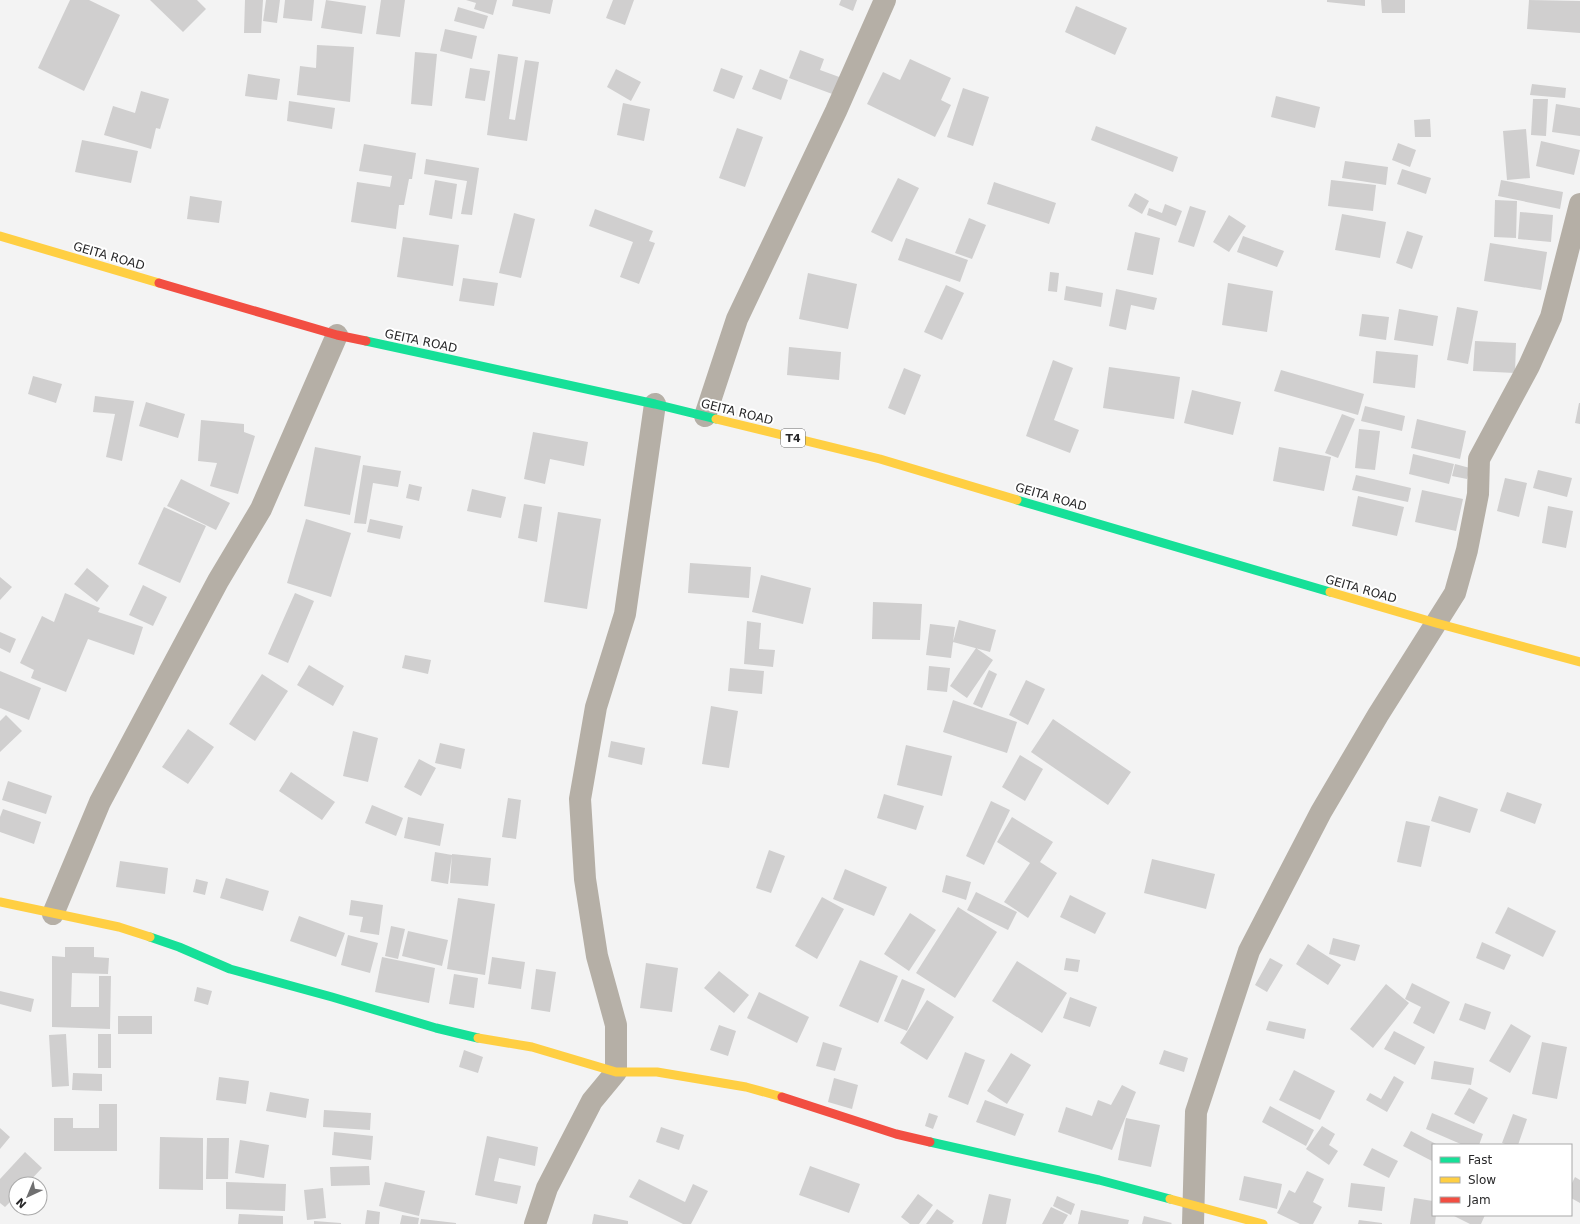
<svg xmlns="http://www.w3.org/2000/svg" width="1580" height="1224" font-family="'DejaVu Sans',sans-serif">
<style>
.building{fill:#d0cfcf}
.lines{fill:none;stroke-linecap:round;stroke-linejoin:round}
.street{stroke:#b5afa6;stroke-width:22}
.fast{stroke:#16e098;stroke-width:9}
.slow{stroke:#ffcf43;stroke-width:9}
.jam{stroke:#f24e42;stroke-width:9}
.labels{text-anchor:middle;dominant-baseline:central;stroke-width:4;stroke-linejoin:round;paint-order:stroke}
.shield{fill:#fff;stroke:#686869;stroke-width:1}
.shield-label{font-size:11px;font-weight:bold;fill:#282829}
.street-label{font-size:12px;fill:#282829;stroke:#fff}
</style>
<rect width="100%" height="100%" fill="#f3f3f3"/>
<path class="building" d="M70,0H89L120,15L84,91L38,68Z
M150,0H197L206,9L183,32Z
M245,0H263L261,33H244Z
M266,0H280L277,23L263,21Z
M285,0H314L312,21L283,18Z
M326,0L366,6L362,34L321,28Z
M381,0H405L400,37L376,34Z
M466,0H497L493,15L474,9L476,3Z
M513,0H553L550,14L512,6Z
M613,0H634L625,25L606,18Z
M841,0H857L853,11L839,5Z
M1327,0H1365V6L1327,2Z
M1381,0H1405V13H1382Z
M1529,0L1580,1V33L1527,29Z
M1076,6L1127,28L1115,55L1065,32Z
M458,7L488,16L484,29L454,21Z
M445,29L477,36L472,59L440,51Z
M317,45L354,47L350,102L297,95L300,66L316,68Z
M800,50L824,59L820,70L842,78L835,95L789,78Z
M415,52L437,54L432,106L411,104Z
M498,54L518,57L509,119L515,120L525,60L539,62L527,141L487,135Z
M910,59L951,78L941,100L951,105L935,137L867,104L883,72L900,80Z
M470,68L490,71L485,101L465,98Z
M721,68L743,76L734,99L713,91Z
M616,69L641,82L631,101L607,87Z
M760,69L788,80L781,100L752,89Z
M248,74L280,79L277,100L245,96Z
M1532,84L1566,88L1565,98L1530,95Z
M963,88L989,97L973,146L947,137Z
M141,91L169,99L160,129L156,128L151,149L104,135L113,106L135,113Z
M1276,96L1320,107L1315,128L1271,117Z
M1533,99H1548L1546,136L1531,135Z
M289,101L335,108L332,129L287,121Z
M623,103L650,109L644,141L617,135Z
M1556,104L1580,108V136L1552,132Z
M1430,119L1431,137H1415L1414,120Z
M1096,126L1178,157L1173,172L1091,140Z
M737,128L763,137L745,187L719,178Z
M1526,129L1530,178L1507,180L1503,131Z
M82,140L138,151L131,183L75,172Z
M1541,141L1580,150L1574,175L1536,166Z
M1398,143L1416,150L1410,167L1392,160Z
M364,144L416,153L412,179H409L404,205H399L396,229L351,222L357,182L390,187L392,176L359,171Z
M426,159L479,168L472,215L461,214L467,181L424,174Z
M1345,161L1388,167L1386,185L1342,178Z
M1402,169L1431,178L1426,194L1397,184Z
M898,178L919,188L892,242L871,232Z
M435,180L457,184L452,219L429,215Z
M1331,180L1376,185L1373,211L1328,206Z
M1501,180L1563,192L1560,209L1498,196Z
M994,182L1056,203L1049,224L987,204Z
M1135,193L1149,201L1142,214L1128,206Z
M190,196L222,201L219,223L187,219Z
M1495,200L1517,201L1516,238L1494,237Z
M1165,204L1182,211L1176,226L1147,215L1149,208L1162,213Z
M1190,206L1206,211L1194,247L1178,242Z
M595,209L653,231L649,241L655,243L639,284L620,277L633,242L589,226Z
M1520,212L1553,215L1551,242L1518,239Z
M514,213L535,219L521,278L499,273Z
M1342,214L1386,222L1380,258L1335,250Z
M1229,215L1246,226L1229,252L1213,242Z
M969,218L986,225L972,259L955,253Z
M1407,231L1423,236L1412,269L1396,263Z
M1135,232L1160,238L1153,275L1127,270Z
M1243,236L1284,251L1277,267L1237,252Z
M403,237L459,245L453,286L397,277Z
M906,238L968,260L960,282L898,260Z
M1490,243L1547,252L1541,290L1484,281Z
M1050,272L1059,273L1057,292L1048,291Z
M808,273L857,284L848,329L799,319Z
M463,278L498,283L494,306L459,301Z
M1228,283L1273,291L1267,332L1222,325Z
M946,285L964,293L942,340L924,332Z
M1066,286L1103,293L1101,307L1064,300Z
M1116,289L1157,298L1154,310L1131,305L1126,330L1109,326Z
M1457,307L1478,311L1468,364L1447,360Z
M1399,309L1438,316L1433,346L1394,340Z
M1362,314L1389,317L1386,340L1359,336Z
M1475,341L1516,343L1515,373L1473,371Z
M789,347L841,352L839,380L787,375Z
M1376,351L1418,355L1415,388L1373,383Z
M1053,360L1073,368L1054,420L1079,430L1070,453L1026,436Z
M1109,367L1180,377L1174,419L1103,408Z
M904,368L921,375L905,415L888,408Z
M1281,370L1364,394L1358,415L1274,391Z
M33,376L62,384L56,403L28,394Z
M1192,390L1241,402L1233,435L1184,423Z
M95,396L134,401L122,461L106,457L115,414L93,412Z
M146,402L185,414L178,438L139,426Z
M1579,403H1580V424L1575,423Z
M1365,406L1405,416L1402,431L1361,421Z
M1342,414L1355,419L1338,458L1325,453Z
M1417,419L1466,431L1460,459L1411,448Z
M201,420L244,424V432L255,436L238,494L210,486L217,463L198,461Z
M1359,429L1380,431L1375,470L1355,468Z
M533,432L588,442L584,466L550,459L545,484L524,479Z
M315,447L361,456L350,515L304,506Z
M1279,447L1331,457L1324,491L1273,481Z
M1413,454L1454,464L1449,484L1409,474Z
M1455,464L1470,468L1467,479L1452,476Z
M363,465L401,471L398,487L373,483L366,524L354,523Z
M1538,470L1572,478L1567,497L1533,488Z
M1356,475L1411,488L1408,502L1352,490Z
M1505,478L1527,483L1519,517L1497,511Z
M181,479L230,503L216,530L167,506Z
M409,484L422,487L419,501L406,498Z
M472,489L506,497L501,518L467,511Z
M1422,490L1463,499L1456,531L1415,522Z
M1358,496L1404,507L1397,536L1352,526Z
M524,504L542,507L537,542L518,538Z
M1548,506L1573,511L1566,548L1542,543Z
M164,507L206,526L180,583L138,564Z
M558,512L601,519L587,609L544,602Z
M306,519L351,533L331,597L287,583Z
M370,519L403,526L400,539L367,532Z
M690,563L751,567L749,598L688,593Z
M87,568L109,586L97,602L74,584Z
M761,575L811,588L803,624L752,612Z
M0,577L12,587L0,600Z
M143,585L167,597L153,626L129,615Z
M65,593L100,608L98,612L143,627L134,655L88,639L66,692L31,678L34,670L20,663L42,616L54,622Z
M295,593L314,601L288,663L268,654Z
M873,602L922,604L920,640L872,639Z
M959,620L996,630L990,652L953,642Z
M747,621L761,623L759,649L775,650L773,667L744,664Z
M930,624L955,627L951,658L926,655Z
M0,632L16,639L10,653L0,648Z
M976,648L993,660L967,698L950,686Z
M405,655L431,660L428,674L402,668Z
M309,665L344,686L333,706L297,685Z
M929,666L950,668L947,692L927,690Z
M730,668L764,671L762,694L728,691Z
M989,670L997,674L982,708L973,704Z
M0,671L41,688L29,720L0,708Z
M262,674L288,691L255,741L229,724Z
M1026,680L1045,689L1028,725L1009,715Z
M953,700L1017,722L1007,753L943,732Z
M711,706L738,711L729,768L702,764Z
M6,715L22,731L0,752V721Z
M1053,719L1131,772L1108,805L1031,752Z
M188,729L214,747L188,784L162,767Z
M353,731L378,738L368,782L343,776Z
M611,741L645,748L642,765L608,757Z
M440,743L465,749L461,769L435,763Z
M906,745L952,756L942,796L897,785Z
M1020,755L1043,769L1025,801L1002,787Z
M419,759L436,768L421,796L404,787Z
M291,772L335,802L322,820L279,791Z
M8,781L52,796L46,814L2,800Z
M1507,792L1542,804L1535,824L1500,811Z
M884,794L924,806L916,830L877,818Z
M1439,796L1478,809L1470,833L1431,821Z
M508,798L521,800L516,839L502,837Z
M991,801L1010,810L984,865L966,856Z
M372,805L403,818L396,836L365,823Z
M3,809L41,822L34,844L0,832V817Z
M408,817L444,824L440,846L404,838Z
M1012,817L1053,842L1040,862L1057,873L1028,918L1004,902L1030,863L997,842Z
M1406,821L1430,826L1421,867L1397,862Z
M769,850L785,856L771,893L756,888Z
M435,852L452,855L448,884L431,881Z
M452,854L491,858L488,886L450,883Z
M1152,859L1215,874L1206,909L1144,893Z
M120,861L168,868L165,894L116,887Z
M845,869L887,887L874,916L833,899Z
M946,875L971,882L966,900L942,892Z
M226,878L269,891L263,911L220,898Z
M196,879L208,882L205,895L193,892Z
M976,892L1017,912L1008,930L967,910Z
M1070,895L1106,913L1095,934L1060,917Z
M822,897L844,909L817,959L795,946Z
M458,898L495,904L485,975L447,969Z
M351,900L383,905L379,935L360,932L363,917L349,915Z
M958,907L997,932L955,998L916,973Z
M1508,907L1556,931L1543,957L1495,933Z
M910,913L936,930L909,971L884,954Z
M299,916L345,933L336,957L290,941Z
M391,926L405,929L398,959L385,956Z
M408,931L448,940L442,966L402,956Z
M348,935L378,943L370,973L341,965Z
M1333,938L1360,945L1355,961L1329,954Z
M1482,942L1511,955L1504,970L1476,958Z
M1308,944L1341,965L1328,985L1296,964Z
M65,947H94V957L109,958L108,974L72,973L71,1007H99V976H111L110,1029L52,1027V956L65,957Z
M382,957L435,968L429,1003L375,992Z
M492,957L525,962L521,989L488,984Z
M1066,958L1080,960L1078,972L1064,970Z
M1270,958L1283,965L1267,992L1255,985Z
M860,960L898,976L878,1023L839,1006Z
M1017,961L1067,993L1042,1033L992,1001Z
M646,963L678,968L672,1012L640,1008Z
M536,969L556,972L550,1012L531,1009Z
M719,971L749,995L734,1013L704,988Z
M454,974L478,978L474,1008L449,1004Z
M902,979L925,989L907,1031L884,1021Z
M1412,983L1450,1002L1434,1034L1413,1023L1421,1007L1405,999Z
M1386,984L1409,1003L1373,1048L1350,1029Z
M197,987L212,991L208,1005L194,1001Z
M0,991L34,999L31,1012L0,1004Z
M759,992L809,1017L797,1043L747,1018Z
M1070,997L1097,1007L1090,1027L1063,1018Z
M927,1000L954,1017L927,1060L900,1043Z
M1465,1003L1491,1012L1485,1030L1459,1020Z
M118,1016H152V1034H118Z
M1269,1021L1306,1029L1304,1039L1266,1030Z
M1511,1024L1531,1036L1510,1073L1489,1061Z
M719,1025L736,1031L728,1056L710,1050Z
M1394,1031L1425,1047L1415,1065L1384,1049Z
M66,1034L69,1086L52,1087L49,1035Z
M98,1034H111V1068H98Z
M823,1042L842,1048L835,1071L816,1066Z
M1542,1042L1567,1047L1557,1099L1532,1094Z
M464,1050L483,1057L478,1073L459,1067Z
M1164,1050L1188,1058L1184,1072L1159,1064Z
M965,1052L985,1060L968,1105L948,1097Z
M1011,1053L1031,1065L1007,1104L987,1091Z
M1434,1061L1474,1068L1471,1085L1431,1079Z
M1294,1070L1335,1091L1320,1120L1279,1100Z
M73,1073L102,1074V1091L72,1090Z
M1394,1076L1404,1082L1387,1112L1366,1100L1370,1093L1381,1099Z
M219,1077L249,1081L246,1104L216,1100Z
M834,1078L858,1085L852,1109L828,1102Z
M1122,1085L1136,1092L1112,1150L1058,1132L1066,1107L1092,1116L1098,1100L1111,1105Z
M1469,1088L1488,1098L1474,1124L1454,1114Z
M270,1092L309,1099L306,1118L266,1111Z
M985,1100L1024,1114L1015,1136L976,1122Z
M99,1104H117V1151H54V1118H73V1128H99Z
M1270,1106L1314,1130L1306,1146L1262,1122Z
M324,1110L371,1113L370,1130L323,1127Z
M929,1113L938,1116L933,1129L925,1126Z
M1432,1113L1483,1134L1479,1145H1463L1426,1129Z
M1513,1114L1527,1119L1518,1145H1508L1502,1143Z
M1126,1118L1160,1125L1151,1167L1118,1160Z
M1322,1126L1335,1134L1329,1145L1338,1151L1329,1165L1306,1149Z
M661,1127L684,1135L679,1150L656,1142Z
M0,1128L10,1137L0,1149Z
M1411,1131L1438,1145H1433L1432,1161L1403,1146Z
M334,1132L373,1136L371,1160L332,1155Z
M487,1136L538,1147L535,1166L499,1158L494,1181L521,1186L517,1204L475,1195Z
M160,1137L203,1138V1190L159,1189Z
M207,1138H229L228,1179H206Z
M240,1140L269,1145L264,1178L235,1173Z
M1372,1148L1398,1161L1389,1178L1363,1165Z
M25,1152L42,1168L27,1184H16V1196L5,1207L0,1203V1179Z
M369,1166L370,1185L331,1186L330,1167Z
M810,1166L860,1184L849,1213L799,1195Z
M1307,1171L1324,1179L1313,1202L1322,1207L1313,1224H1300L1277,1213L1289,1190L1295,1193Z
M1244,1176L1282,1184L1277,1209L1239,1200Z
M1575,1177L1580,1180V1203L1571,1198V1185Z
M639,1179L685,1202L693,1184L708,1191L691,1224H683L629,1197Z
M226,1182L286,1184L285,1211L226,1209Z
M385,1182L425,1191L419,1216L379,1206Z
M1351,1183L1385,1187L1382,1211L1348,1207Z
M323,1188L326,1218L307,1220L304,1190Z
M918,1194L933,1205L919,1224H910L901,1217Z
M989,1194L1011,1199L1006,1224H982Z
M1057,1196L1075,1204L1071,1215L1053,1206Z
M1414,1198L1433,1201V1215H1436L1435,1224H1410Z
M1051,1207L1068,1215L1063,1224H1042Z
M937,1209L954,1221L952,1224H926Z
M367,1210L380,1212L379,1224H365Z
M1081,1210L1129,1220L1128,1224H1078Z
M239,1214L283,1216V1224H238Z
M594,1214L628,1221V1224H592Z
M402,1215L419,1218L418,1224H400Z
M1452,1215H1485L1481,1224H1470Z
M1144,1216L1172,1223L1171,1224H1142Z
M421,1219L456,1223V1224H420Z
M1359,1220L1382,1223V1224H1358Z
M314,1221L341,1223V1224H314Z"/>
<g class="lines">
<path class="street" d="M705,416L737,319L836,111L885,0
M53,914L100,802L218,581L261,509L337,335
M535,1224L547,1188L592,1101L616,1072V1025L597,956L585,879L580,799L596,707L625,614L655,404
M1193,1224L1196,1112L1249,951L1321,812L1378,715L1455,593L1467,550L1478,494L1479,459L1529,366L1551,317L1580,204"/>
<path class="fast" d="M366,341L655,404L716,419
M1017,500L1330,592
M150,937L179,947L230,969L332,997L436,1028L478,1038
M930,1142L1099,1180L1170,1199"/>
<path class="slow" d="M0,236L159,283
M716,419L880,459L1017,500
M1330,592L1436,623L1580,662
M0,902L119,927L150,937
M478,1038L532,1047L616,1072H657L746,1087L782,1097
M1170,1199L1263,1224"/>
<path class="jam" d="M159,283L337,335L366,341
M782,1097L896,1134L930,1142"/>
</g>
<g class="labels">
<rect class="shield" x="781" y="429" width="24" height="18" rx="3"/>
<g class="shield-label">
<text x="793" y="438">T4</text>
</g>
<g class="street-label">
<text transform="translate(109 256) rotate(16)">GEITA ROAD</text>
<text transform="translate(421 341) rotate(12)">GEITA ROAD</text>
<text transform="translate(737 412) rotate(14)">GEITA ROAD</text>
<text transform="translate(1051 497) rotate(16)">GEITA ROAD</text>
<text transform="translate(1361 589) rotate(16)">GEITA ROAD</text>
</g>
</g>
<rect x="1432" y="1144" width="140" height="72" fill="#ffffff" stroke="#a9a9a9"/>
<rect x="1440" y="1157" width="20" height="6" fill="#16e098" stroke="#a9a9a9"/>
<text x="1468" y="1164" font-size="12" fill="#282829">Fast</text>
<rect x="1440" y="1177" width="20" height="6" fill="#ffcf43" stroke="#a9a9a9"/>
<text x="1468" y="1184" font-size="12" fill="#282829">Slow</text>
<rect x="1440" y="1197" width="20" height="6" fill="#f24e42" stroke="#a9a9a9"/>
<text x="1468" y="1204" font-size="12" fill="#282829">Jam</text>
<g transform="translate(28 1196) rotate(224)"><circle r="19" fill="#ffffff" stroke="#a9a9a9"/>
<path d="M0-3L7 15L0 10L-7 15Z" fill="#6f6f70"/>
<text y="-6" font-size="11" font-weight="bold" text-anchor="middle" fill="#282829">N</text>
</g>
</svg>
